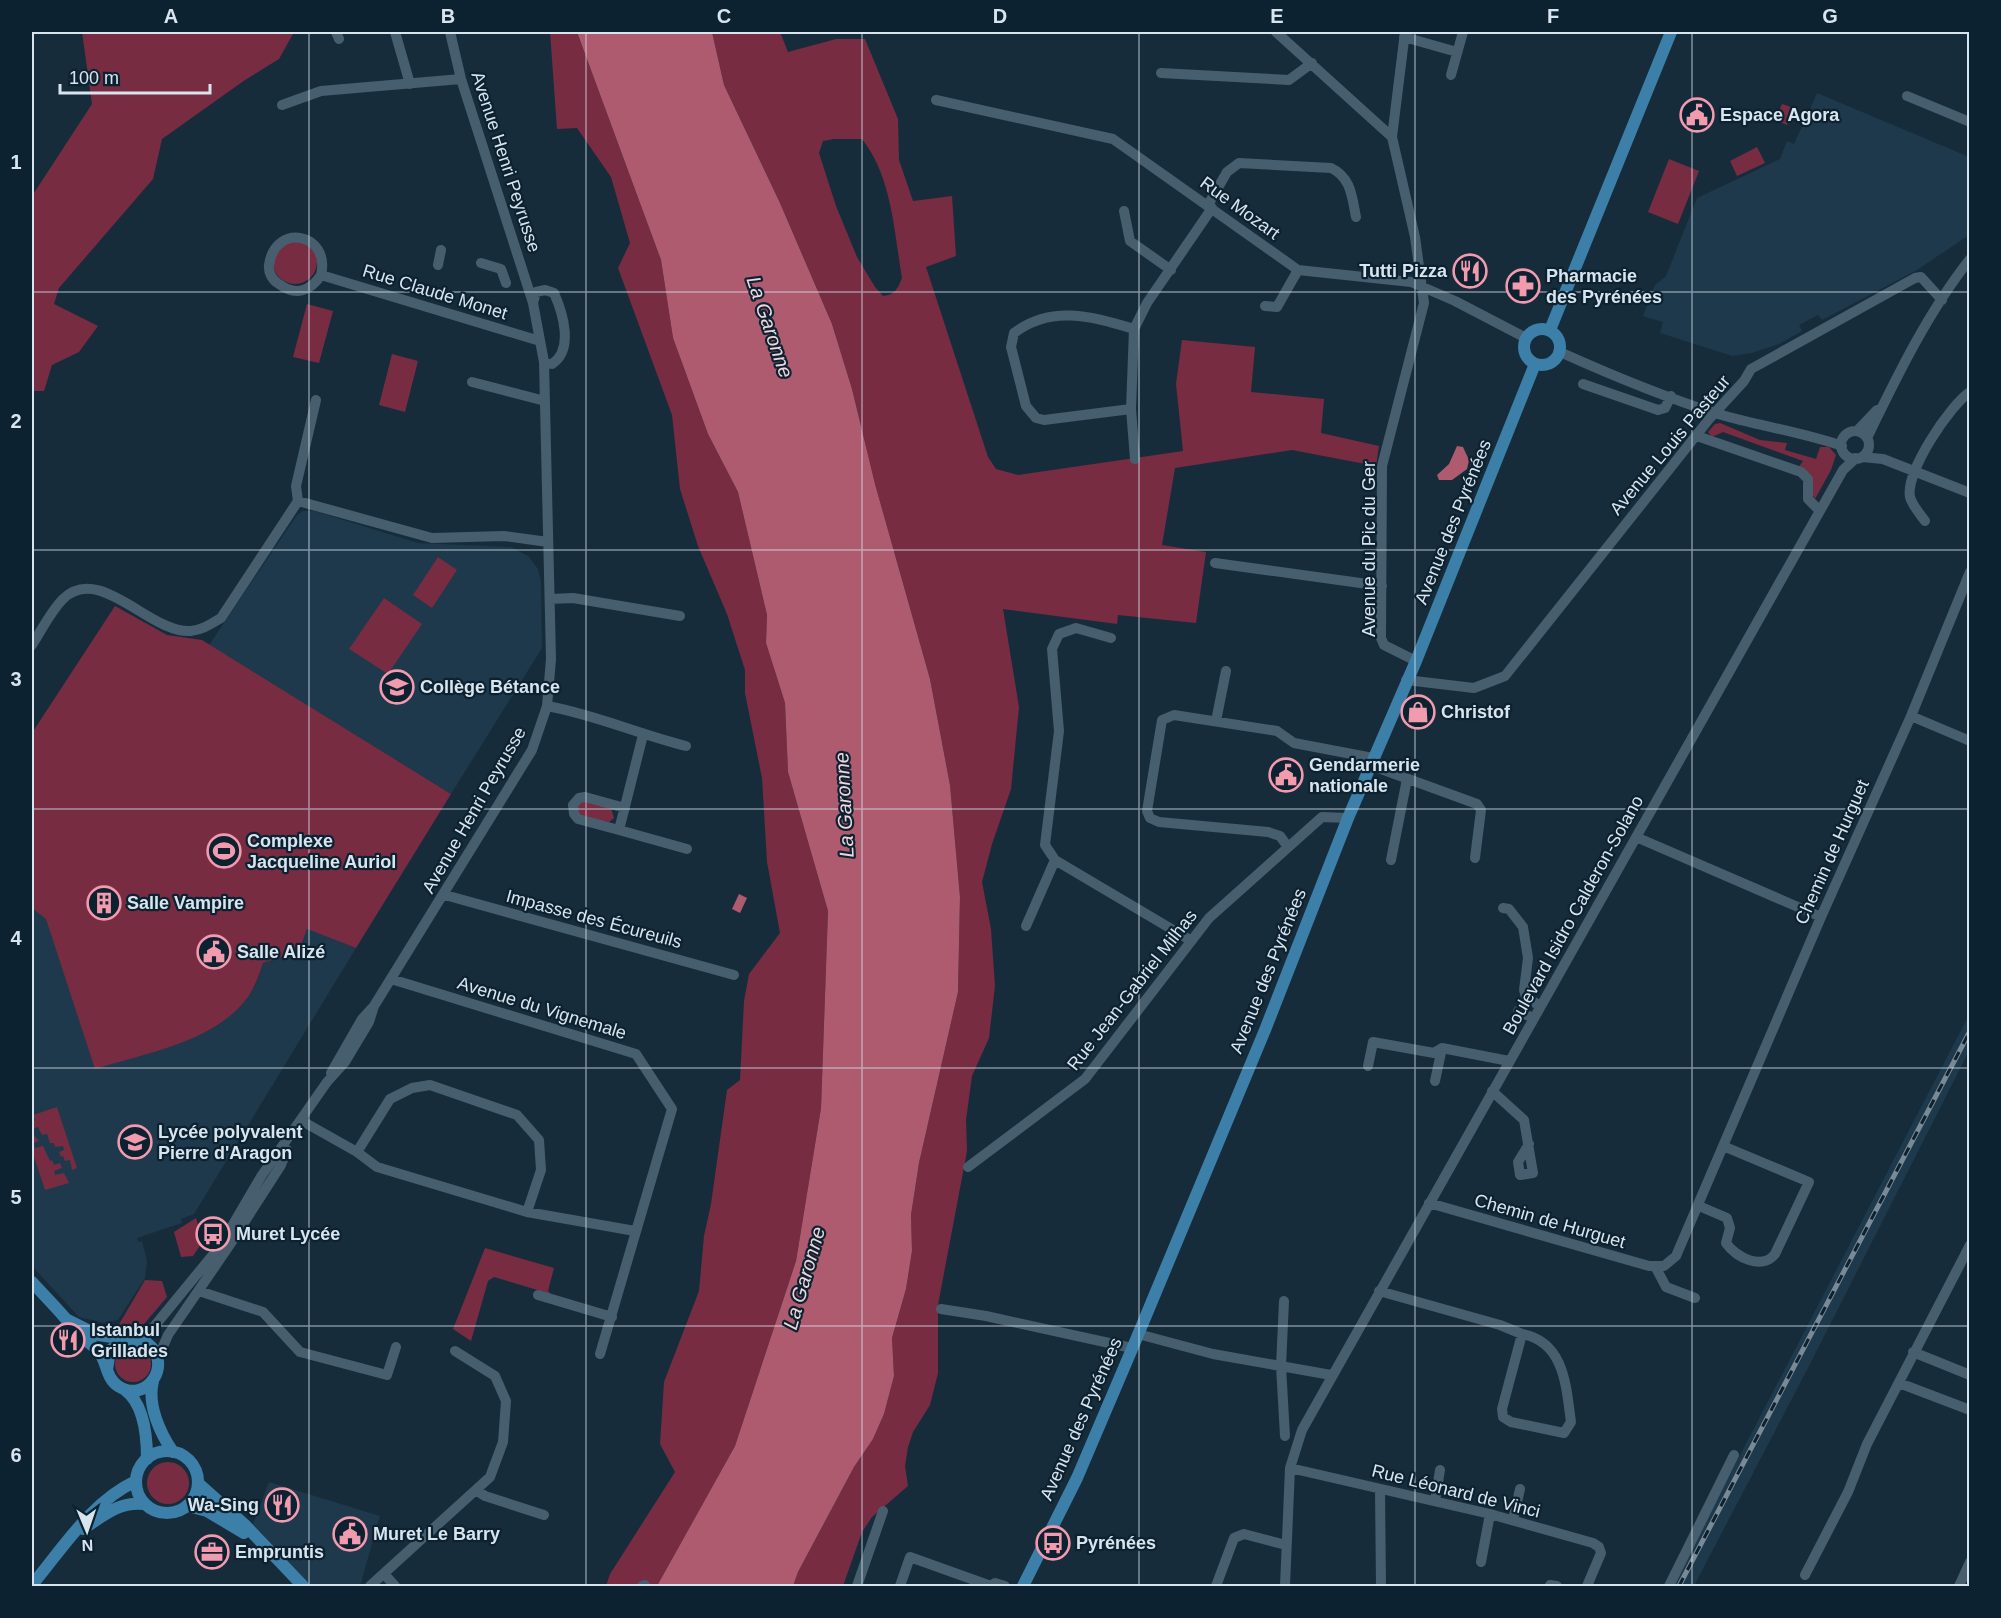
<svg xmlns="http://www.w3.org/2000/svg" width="2001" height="1618" font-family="Helvetica,sans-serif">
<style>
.built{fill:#1d394b}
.green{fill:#772c42;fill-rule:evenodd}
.water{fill:#ae5a6f}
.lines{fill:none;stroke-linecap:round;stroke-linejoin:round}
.minor{stroke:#475e6f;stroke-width:10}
.major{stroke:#3c80aa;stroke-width:12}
.rail-casing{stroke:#798a96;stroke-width:5}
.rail{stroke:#0d2231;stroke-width:3;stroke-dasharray:9;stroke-linecap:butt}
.grid{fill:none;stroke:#d8e5ee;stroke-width:1.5;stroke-opacity:0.55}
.labels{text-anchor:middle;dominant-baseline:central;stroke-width:4.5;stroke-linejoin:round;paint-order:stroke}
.poi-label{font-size:18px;font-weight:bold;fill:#d8e5ee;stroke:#0d2231;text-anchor:start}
.street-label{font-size:18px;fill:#d8e5ee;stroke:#0d2231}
.water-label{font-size:20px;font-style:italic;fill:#efd6db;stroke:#0d2231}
.neatline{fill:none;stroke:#d8e5ee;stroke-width:2}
.grid-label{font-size:20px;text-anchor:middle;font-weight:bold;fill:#d8e5ee}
</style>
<rect width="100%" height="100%" fill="#172c3b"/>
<path class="built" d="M1817,93L1969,157V235L1917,270L1822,320L1818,315L1799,325L1802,331L1779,344L1752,353L1732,356L1660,333L1663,322L1643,316L1655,285L1666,276L1697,198L1780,159L1787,141L1794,144Z
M303,511H314L418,543L511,547L528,556L538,569L541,581L542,648L451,794L209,645L297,515Z
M32,908L212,1028L239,1007L255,986L263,963L299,951L307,929L356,948L194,1214L181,1219L182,1223L137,1238L138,1242L142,1241L147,1261L145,1278L118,1320L104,1323L79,1317L32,1266Z
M1969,1015V1051L1809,1366L1694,1586H1672Z
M269,1482L380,1516L360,1586H309L253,1524Z"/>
<path class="green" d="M82,32H294L279,59L245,80L162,139L153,179L59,288L54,304L98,326L79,352L52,365L44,391H32V196L92,104Z
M550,32H577L661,260L673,338L708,434L738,492L767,615L766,643L785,703L788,772L828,911L821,1108L796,1261L735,1446L657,1586H606L610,1574L675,1472L660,1444L664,1382L699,1291L704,1236L711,1204L727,1090L740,1080L744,1001L749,974L780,933L767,862L762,778L745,693V670L727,614L698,546L680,489L672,415L618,268L630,243L611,177L577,128L557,129Z
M712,32H780L788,52L836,39H865L898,119L899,160L913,201L952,196L956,256L926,267L988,457L996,469L1018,475L1183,451L1176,384L1182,340L1255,347L1251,392L1324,399L1321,433L1379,446L1376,466L1292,450L1175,468L1162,545L1206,552L1196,623L1118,615L1117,624L1003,609L1019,707L1011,789L992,844L982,882L991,929L995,986L989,1038L972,1076L966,1120L967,1151L938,1305V1373L930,1405L913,1432L908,1447L905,1466L908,1486L872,1517L862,1532L843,1586H793L798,1572L854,1467L873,1439L884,1414L894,1376L892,1338L906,1289L912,1251L911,1215L919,1163L958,992L960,897L950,785L930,679L875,484L852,389L832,324L780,203L724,85ZM834,139H862C892,177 894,231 902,278C898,288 895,295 883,296L875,287L857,257L836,206L819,153L823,141Z
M1782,104L1794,108L1787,125L1775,120Z
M1757,147L1765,163L1737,176L1730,161Z
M1669,159L1699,171L1678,224L1648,212Z
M273 262a22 22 0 1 1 44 0a22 22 0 1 1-44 0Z
M307,304L333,311L319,363L293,357Z
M392,354L418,361L405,412L379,405Z
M1720,423L1760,440L1787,443L1785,450L1816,459L1820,447H1829L1836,455L1831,470L1815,499L1798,468L1803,461L1723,432L1712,437L1708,432L1715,424Z
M438,557L457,570L432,608L413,595Z
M384,598L422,624L388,674L349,649Z
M115,606L167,635L202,640L451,794L356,948L307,929L299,951L263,963C259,975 255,987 248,997C215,1042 146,1053 95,1069L46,919L32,908V733Z
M583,801L611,808L614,818L609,822L583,817L578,812L577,805Z
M57,1107L77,1168L72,1170L70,1160L65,1161L63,1156L61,1157L59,1152L64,1150L63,1146L55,1147L54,1143H50L47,1134L42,1135L38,1127L32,1129V1121L35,1120L33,1115Z
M32,1133L39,1141L34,1143L35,1148L43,1146L50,1161L52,1160L54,1165L60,1163L62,1168L54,1171L55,1175L64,1173L69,1183L45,1190L32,1151Z
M196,1218L203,1241L193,1256L181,1257L174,1232Z
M485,1248L554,1268L548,1291L551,1294L494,1277L488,1281L471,1341L453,1329Z
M145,1280L162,1281L167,1297L144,1324L118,1326Z
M115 1364a18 18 0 1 1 36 0a18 18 0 1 1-36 0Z
M147 1483a21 21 0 1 1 42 0a21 21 0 1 1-42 0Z"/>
<path class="water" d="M577,32H712L724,85L780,203L832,324L852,389L875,484L930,679L950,785L960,897L958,992L919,1163L911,1215L912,1251L906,1289L892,1338L894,1376L884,1414L873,1439L854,1467L798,1572L793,1586H657L735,1446L796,1261L821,1108L828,911L788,772L785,703L766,643L767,615L738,492L708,434L673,338L661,260Z
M1457,446L1463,447L1469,460L1467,469L1452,480H1439L1437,475L1449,464Z
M739,894L747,898L740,913L732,909Z"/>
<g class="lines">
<path class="minor" d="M336,32L339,39
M395,32L410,84
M1276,32L1392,137
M1405,32L1392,137L1415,237L1424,303L1382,466L1381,638L1384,645L1416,661
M1404,37L1457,52
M1161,73L1289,80L1312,63
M1451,75L1463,32
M1907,96L1970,122
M936,100L1113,139L1298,270L1411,282L1455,301L1526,338
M282,105L321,91L461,79
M1208,205L1227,172L1239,163L1331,168C1351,177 1352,197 1356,217
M1124,211L1130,241L1171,270
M481,263L501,269L506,283
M438,265L441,250
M321,275C310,292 295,296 279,284C272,280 268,272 269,265C275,222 331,233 321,275L540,341
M533,303L536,292L545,290L554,293C563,313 574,350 552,364L544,362
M1265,306L1277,307L1298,270
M1560,352C1611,375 1664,397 1718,414C1759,426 1802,432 1842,446
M472,382L545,401
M1583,384L1658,410L1665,408L1671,396
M1131,409L1044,420L1036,418L1026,406L1011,347L1014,333C1052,304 1093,317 1134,329
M1857,431L1877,410
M1841 445a14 14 0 1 1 28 0a14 14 0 1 1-28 0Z
M1697,436L1801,472L1808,479V499L1820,511
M1867,438C1896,378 1928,312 1970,259
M1862,457L1883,459L1970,493
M1135,459L1131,409L1134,329L1147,303L1212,208
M298,501L432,538L504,536L548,542
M298,501L296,486L316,400
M1925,521C1920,514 1912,505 1910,497C1905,472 1950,405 1970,392
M1215,563L1382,586
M550,599L573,598L680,616
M1111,638L1076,628L1059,634L1052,649L1059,731L1045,845L1055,860L1190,940
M32,645C41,631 51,611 63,599C100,563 150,634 191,631C202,630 211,624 221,618L298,501
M1406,680L1474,688L1505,676L1710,418L1744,381L1751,369L1915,278L1921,277L1942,300
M547,706C597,715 637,734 686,746
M1911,716L1970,741
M1216,721L1226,671
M643,735L619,830L687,849
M1370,765L1477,804L1481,810L1475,858
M619,830L578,819L574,814L573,805L579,798L585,797L625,808
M1636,837L1821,917
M1288,847L1280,836L1268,832L1159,822L1150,818L1147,811L1162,720L1174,715L1277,731L1294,743L1373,758
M1391,860L1407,779
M445,895L734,975
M1503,908L1509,909L1523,927L1528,958L1524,990L1526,997L1540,1006
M1026,926L1055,860
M391,979L636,1054L672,1109L600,1354
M1518,1011L1533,1018
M1368,1066L1373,1042L1434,1053L1442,1048L1509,1061
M331,1073L362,1019L372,1008
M1435,1081L1442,1048
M1492,1091L1524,1120L1533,1173L1520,1175L1518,1162L1529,1144
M302,1121L357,1152L377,1167L527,1212L635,1231
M357,1152L390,1099L412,1088L430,1085L517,1115L539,1140L541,1170L527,1212
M968,1167L1085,1079L1209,918L1322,817L1348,818
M1429,1203L1649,1266H1664L1676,1256L1821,917L1911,716L1970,572
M1699,1206L1727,1218L1730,1228L1726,1243C1736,1257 1762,1271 1775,1254L1809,1182L1723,1146
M1655,1266L1666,1287L1695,1298
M199,1291L263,1312L300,1352L387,1375L396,1347
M1379,1291L1500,1325L1522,1334L1502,1409L1503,1417L1511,1422L1564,1433L1571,1422C1566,1387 1565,1342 1522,1334
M538,1295L612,1317
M1284,1301L1281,1366L1285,1436
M941,1309L986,1316L1132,1348
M1138,1334L1213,1354L1331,1375
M143,1340L221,1245L262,1175L327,1082L345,1062L369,1022L374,1006L532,750L547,706L551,659L544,362L533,303L461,79L450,32
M1913,1352L1970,1375
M158,1358L168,1335L229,1246L281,1165L287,1150
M1899,1383L1970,1410
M1290,1468L1490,1514L1593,1543L1599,1547L1601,1553L1587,1586
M476,1490L485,1496L544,1515
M1380,1490L1381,1586
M1435,1501L1440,1470
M1513,1520L1520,1489
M1481,1562L1490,1514
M384,1574L395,1586
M1805,1575L1848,1492L1867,1444L1970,1245
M1550,1585L1557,1586
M370,1586L490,1477L503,1442L506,1401L495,1376L455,1351
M642,1586L645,1585
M857,1586L883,1511
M900,1586L910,1557L991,1586
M990,1586L995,1583L1005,1586
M1216,1586L1234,1538L1244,1534L1286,1545
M1285,1586L1290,1468L1302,1430L1843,470L1856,458
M1669,1586L1734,1455
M1959,1586L1970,1562"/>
<path class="major" d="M1524 347a18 18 0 1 1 36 0a18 18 0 1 1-36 0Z
M1550,330L1671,32
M32,1282C43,1294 55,1306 66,1319C70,1323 72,1329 77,1333C85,1341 95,1345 101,1355C107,1365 107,1379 118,1386C147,1405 174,1363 147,1343L127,1339L110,1350L107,1370
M68,1320L98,1335L127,1339
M153,1381C147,1405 160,1433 173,1452
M125,1390C144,1404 147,1436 147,1459
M136 1482a31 31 0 1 1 62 0a31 31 0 1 1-62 0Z
M199,1484L245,1525L303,1586
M188,1506L207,1511L244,1533
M83,1529C103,1516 119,1501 144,1504
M32,1585C63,1548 91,1502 136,1481
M1023,1586L1077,1478L1135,1342L1265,1030L1348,818L1416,661L1535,364"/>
<defs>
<path id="rail" d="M1679,1586L1970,1031"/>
</defs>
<use href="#rail" class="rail-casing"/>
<use href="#rail" class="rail"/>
</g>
<path class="grid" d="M309,32V1586M586,32V1586M862,32V1586M1139,32V1586M1415,32V1586M1692,32V1586M32,292H1970M32,550H1970M32,809H1970M32,1068H1970M32,1326H1970"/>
<defs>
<symbol id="civic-ring" viewBox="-11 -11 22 22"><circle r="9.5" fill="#0d2231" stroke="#f29aae" stroke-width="1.5"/><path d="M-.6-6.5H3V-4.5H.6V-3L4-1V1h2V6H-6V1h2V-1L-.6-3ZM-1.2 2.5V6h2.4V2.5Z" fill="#f29aae"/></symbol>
<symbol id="restaurant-ring" viewBox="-11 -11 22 22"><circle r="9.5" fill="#0d2231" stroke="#f29aae" stroke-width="1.5"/><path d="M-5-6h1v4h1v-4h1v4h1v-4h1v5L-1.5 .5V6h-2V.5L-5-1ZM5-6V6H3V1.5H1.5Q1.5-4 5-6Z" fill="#f29aae"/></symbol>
<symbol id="pharmacy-ring" viewBox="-11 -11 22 22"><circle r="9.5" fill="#0d2231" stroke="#f29aae" stroke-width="1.5"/><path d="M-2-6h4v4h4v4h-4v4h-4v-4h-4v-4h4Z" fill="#f29aae"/></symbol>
<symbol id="school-ring" viewBox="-11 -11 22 22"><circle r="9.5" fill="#0d2231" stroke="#f29aae" stroke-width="1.5"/><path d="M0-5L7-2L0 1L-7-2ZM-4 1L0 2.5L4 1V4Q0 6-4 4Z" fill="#f29aae"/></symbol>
<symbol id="shop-ring" viewBox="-11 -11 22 22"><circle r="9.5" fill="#0d2231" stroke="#f29aae" stroke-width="1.5"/><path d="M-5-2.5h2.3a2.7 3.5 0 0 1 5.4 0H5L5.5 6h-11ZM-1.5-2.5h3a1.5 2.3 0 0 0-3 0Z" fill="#f29aae"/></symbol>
<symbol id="stadium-ring" viewBox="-11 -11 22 22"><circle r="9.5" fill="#0d2231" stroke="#f29aae" stroke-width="1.5"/><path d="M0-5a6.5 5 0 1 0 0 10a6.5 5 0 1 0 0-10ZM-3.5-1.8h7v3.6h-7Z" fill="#f29aae"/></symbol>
<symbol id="building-ring" viewBox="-11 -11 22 22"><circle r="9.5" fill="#0d2231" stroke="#f29aae" stroke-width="1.5"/><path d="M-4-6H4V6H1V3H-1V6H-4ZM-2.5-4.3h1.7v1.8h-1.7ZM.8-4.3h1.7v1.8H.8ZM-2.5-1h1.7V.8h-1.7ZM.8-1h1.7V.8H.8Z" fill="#f29aae"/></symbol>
<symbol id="bus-ring" viewBox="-11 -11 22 22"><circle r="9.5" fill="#0d2231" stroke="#f29aae" stroke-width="1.5"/><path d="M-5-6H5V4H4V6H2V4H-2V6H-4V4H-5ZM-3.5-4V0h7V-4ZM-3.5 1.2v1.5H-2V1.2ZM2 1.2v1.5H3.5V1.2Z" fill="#f29aae"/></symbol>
<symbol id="office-ring" viewBox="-11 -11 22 22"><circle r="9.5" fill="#0d2231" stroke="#f29aae" stroke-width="1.5"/><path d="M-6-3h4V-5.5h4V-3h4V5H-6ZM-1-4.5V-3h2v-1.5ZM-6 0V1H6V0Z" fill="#f29aae"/></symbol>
</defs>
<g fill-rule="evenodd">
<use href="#civic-ring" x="1678" y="96" width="38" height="38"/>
<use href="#restaurant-ring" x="1451" y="252" width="38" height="38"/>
<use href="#pharmacy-ring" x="1504" y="267" width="38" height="38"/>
<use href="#school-ring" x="378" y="668" width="38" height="38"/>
<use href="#shop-ring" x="1399" y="693" width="38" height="38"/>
<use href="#civic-ring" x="1267" y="756" width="38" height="38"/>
<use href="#stadium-ring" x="205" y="832" width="38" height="38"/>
<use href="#building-ring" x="85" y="884" width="38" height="38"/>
<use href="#civic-ring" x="195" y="933" width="38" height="38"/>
<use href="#school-ring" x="116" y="1123" width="38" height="38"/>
<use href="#bus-ring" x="194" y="1215" width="38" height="38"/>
<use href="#restaurant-ring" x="49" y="1321" width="38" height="38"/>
<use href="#restaurant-ring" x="263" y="1486" width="38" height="38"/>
<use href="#civic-ring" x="331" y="1515" width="38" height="38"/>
<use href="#bus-ring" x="1034" y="1524" width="38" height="38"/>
<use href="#office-ring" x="193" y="1533" width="38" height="38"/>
</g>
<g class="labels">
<g class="poi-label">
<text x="1720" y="115">Espace Agora</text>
<text x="1447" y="271" text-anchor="end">Tutti Pizza</text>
<text x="1546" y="276">Pharmacie<tspan x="1546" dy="21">des Pyrénées</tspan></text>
<text x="420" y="687">Collège Bétance</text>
<text x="1441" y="712">Christof</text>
<text x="1309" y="765">Gendarmerie<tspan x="1309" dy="21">nationale</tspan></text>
<text x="247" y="841">Complexe<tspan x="247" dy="21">Jacqueline Auriol</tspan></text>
<text x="127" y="903">Salle Vampire</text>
<text x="237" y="952">Salle Alizé</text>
<text x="158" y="1132">Lycée polyvalent<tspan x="158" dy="21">Pierre d'Aragon</tspan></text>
<text x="236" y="1234">Muret Lycée</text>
<text x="91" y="1330">Istanbul<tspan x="91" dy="21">Grillades</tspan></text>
<text x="259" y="1505" text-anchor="end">Wa-Sing</text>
<text x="373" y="1534">Muret Le Barry</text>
<text x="1076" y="1543">Pyrénées</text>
<text x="235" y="1552">Empruntis</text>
</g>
<g class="street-label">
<text transform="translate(506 162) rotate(72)">Avenue Henri Peyrusse</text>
<text transform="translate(1240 208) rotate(36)">Rue Mozart</text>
<text transform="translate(435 292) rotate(17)">Rue Claude Monet</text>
<text transform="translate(1670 445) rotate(-50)">Avenue Louis Pasteur</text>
<text transform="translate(1453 522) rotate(-68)">Avenue des Pyrénées</text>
<text transform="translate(1369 549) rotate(-90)">Avenue du Pic du Ger</text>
<text transform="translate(474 810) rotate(-60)">Avenue Henri Peyrusse</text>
<text transform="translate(1832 852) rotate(-66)">Chemin de Hurguet</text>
<text transform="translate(1573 915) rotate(-61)">Boulevard Isidro Calderon-Solano</text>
<text transform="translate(594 919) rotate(15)">Impasse des Écureuils</text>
<text transform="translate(1268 971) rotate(-68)">Avenue des Pyrénées</text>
<text transform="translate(1132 990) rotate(-52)">Rue Jean-Gabriel Milhas</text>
<text transform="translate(542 1008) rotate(17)">Avenue du Vignemale</text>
<text transform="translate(1550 1221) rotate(16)">Chemin de Hurguet</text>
<text transform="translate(1081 1419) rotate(-66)">Avenue des Pyrénées</text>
<text transform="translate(1456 1491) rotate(14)">Rue Léonard de Vinci</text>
</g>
<g class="water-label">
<text transform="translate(770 327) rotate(71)">La Garonne</text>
<text transform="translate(844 805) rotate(-93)">La Garonne</text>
<text transform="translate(804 1278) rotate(-74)">La Garonne</text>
</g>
</g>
<rect width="2001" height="1618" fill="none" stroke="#0d2231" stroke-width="66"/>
<g transform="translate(87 1531) rotate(178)" stroke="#0d2231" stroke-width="4.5" paint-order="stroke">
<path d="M0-4.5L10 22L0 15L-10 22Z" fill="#d8e5ee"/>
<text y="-9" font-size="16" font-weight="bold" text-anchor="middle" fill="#d8e5ee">N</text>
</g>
<path d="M60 84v9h150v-9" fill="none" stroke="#d8e5ee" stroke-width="3"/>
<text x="69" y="84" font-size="18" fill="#d8e5ee" stroke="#0d2231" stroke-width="4.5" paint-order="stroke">100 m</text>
<rect x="33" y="33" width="1935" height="1552" class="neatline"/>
<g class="grid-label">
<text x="171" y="23">A</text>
<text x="448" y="23">B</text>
<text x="724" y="23">C</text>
<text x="1000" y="23">D</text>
<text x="1277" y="23">E</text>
<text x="1553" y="23">F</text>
<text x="1830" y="23">G</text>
<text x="16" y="169">1</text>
<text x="16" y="428">2</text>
<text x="16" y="686">3</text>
<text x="16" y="945">4</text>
<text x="16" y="1204">5</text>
<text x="16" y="1462">6</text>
</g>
</svg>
